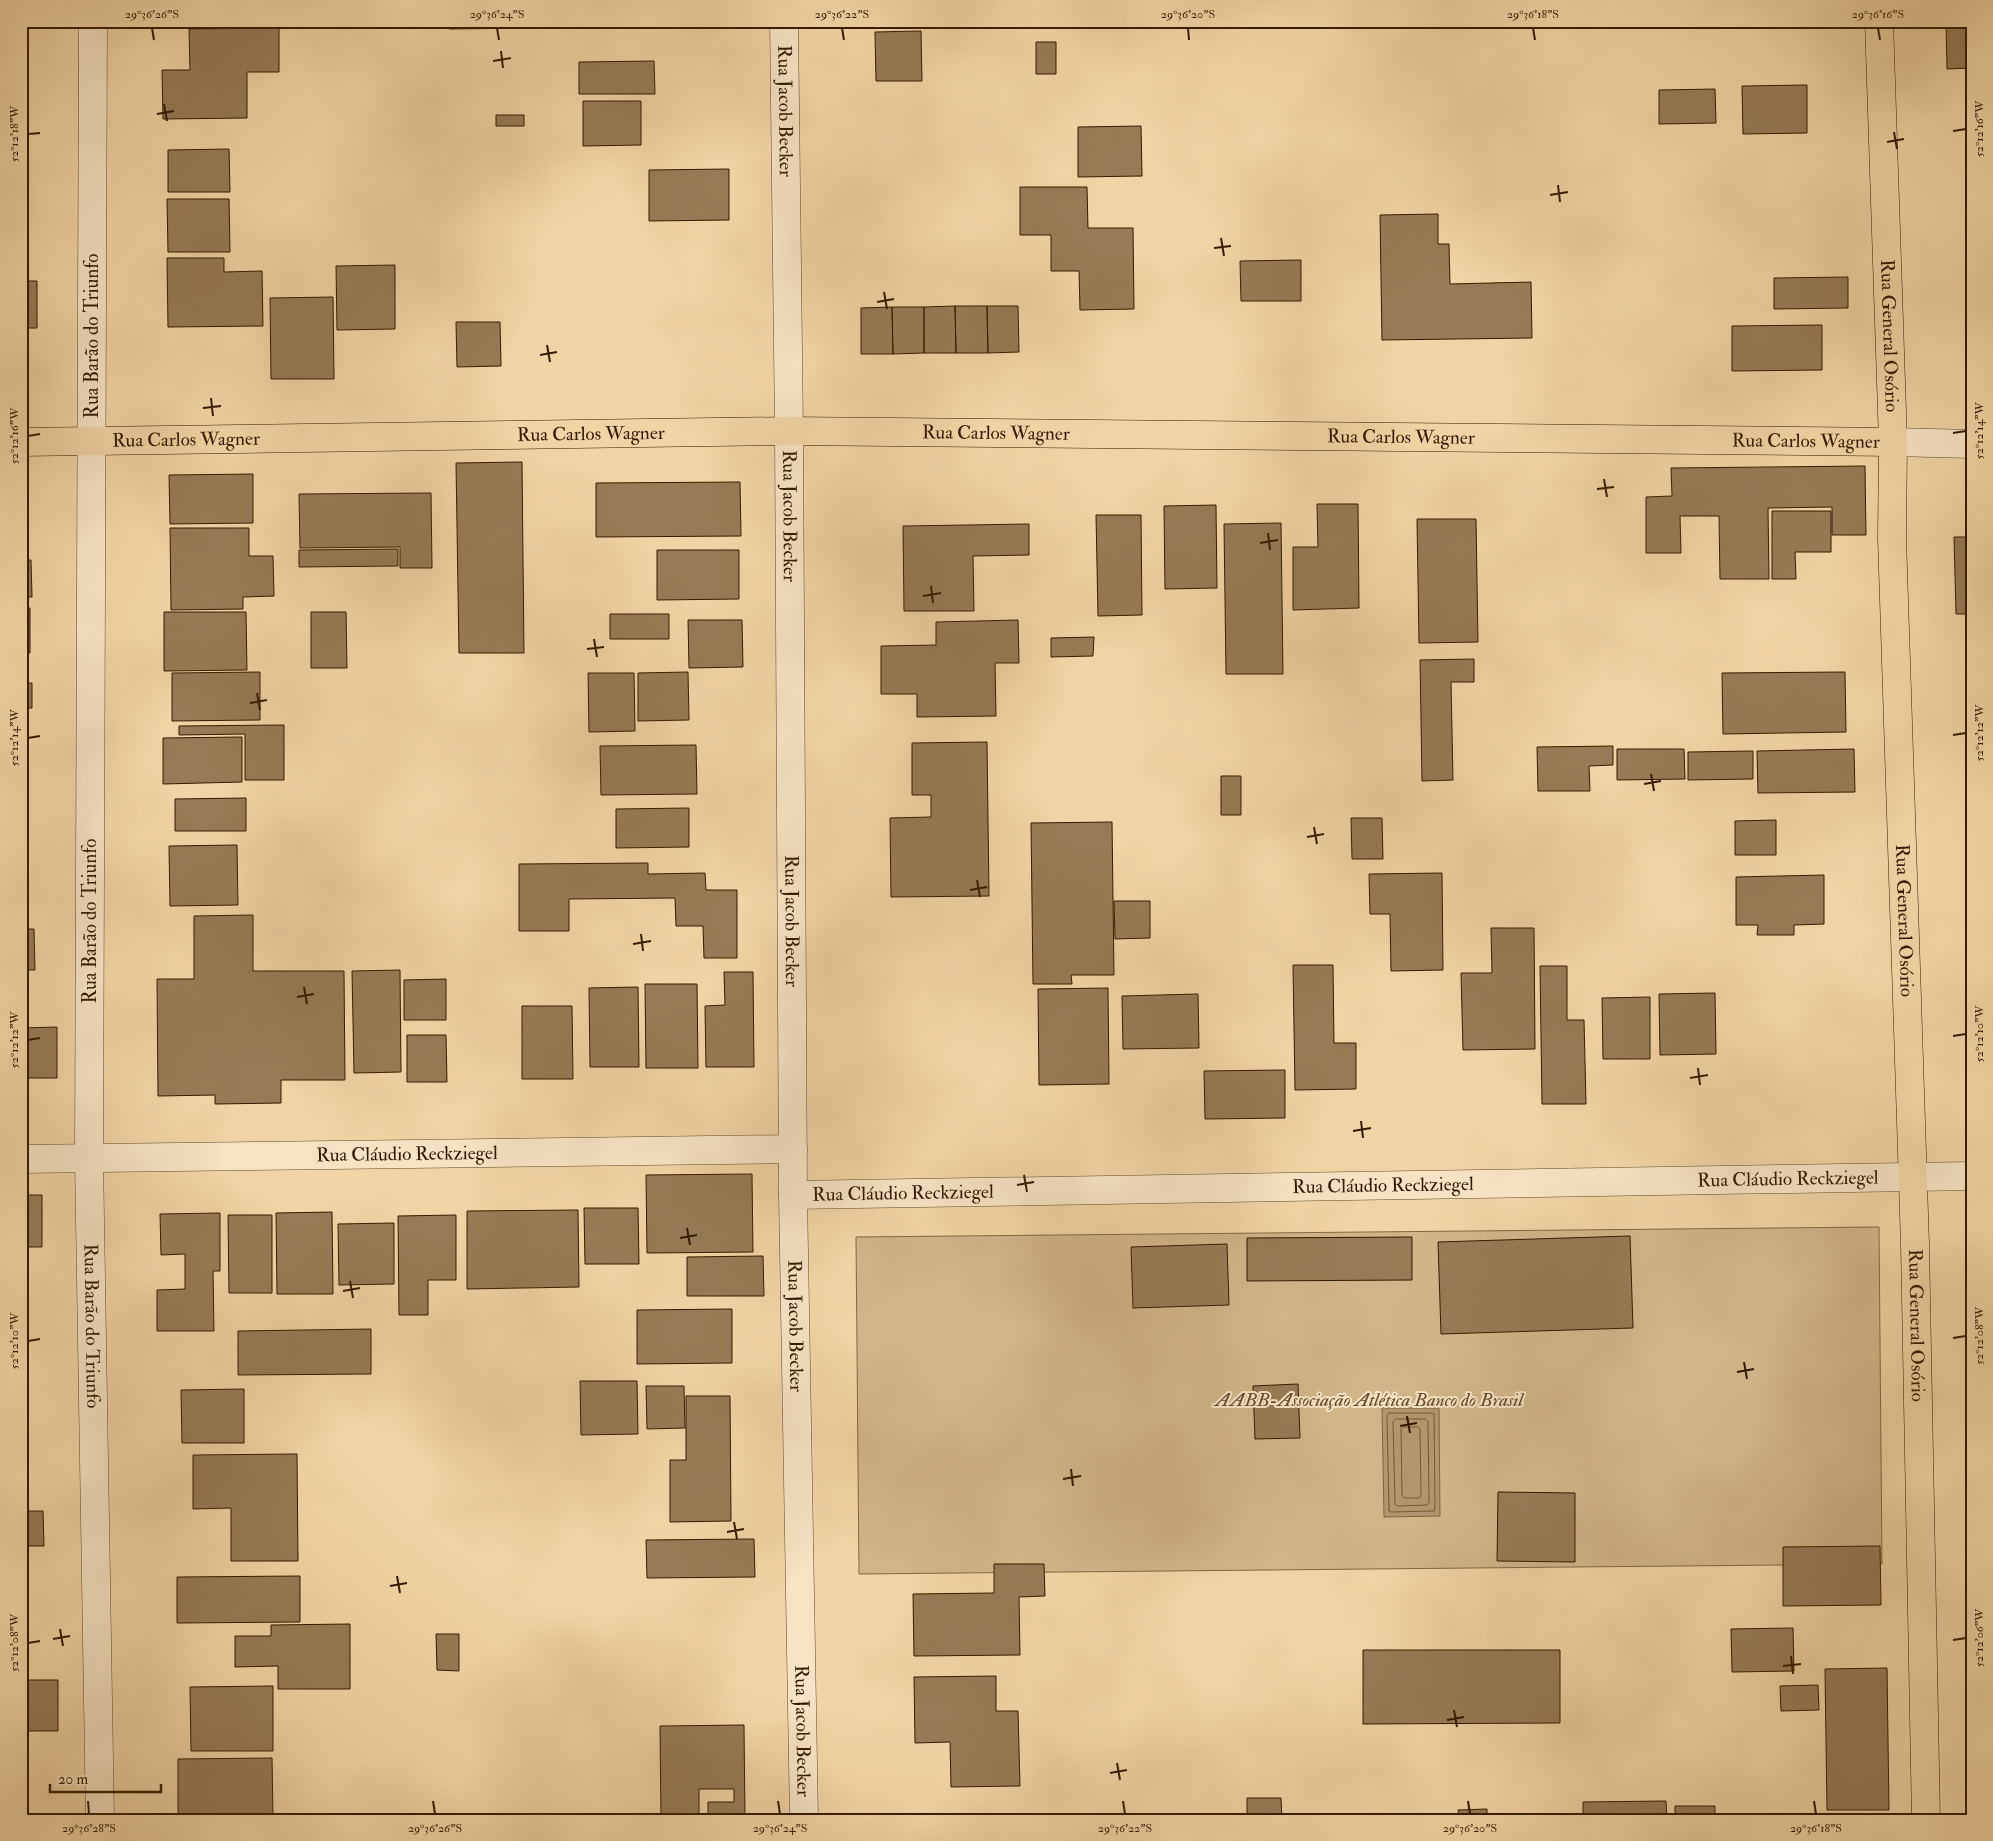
<svg xmlns="http://www.w3.org/2000/svg" width="1993" height="1841" font-family="'IM FELL Double Pica',serif">
<style>
.green{fill:#d1b589;stroke:#826844}
.water{fill:#b1956d;stroke:#7f6441}
.lines{fill:none;stroke-linecap:round;stroke-linejoin:round}
.shore{stroke:#725836;stroke-width:1}
.building{fill:#967b56;stroke:#341b00}
.minor-casing{stroke:#634929;stroke-width:29}
.major-casing{stroke:#341b00;stroke-width:29}
.minor{stroke:#f6e3c4;stroke-width:28}
.major{stroke:#f1d4a5;stroke-width:28}
.ticks{fill:none;stroke:#341b00;stroke-width:2}
.labels{text-anchor:middle;dominant-baseline:central;stroke-width:4;stroke-linejoin:round;paint-order:stroke}
.street-label{font-size:19px;fill:#341b00;stroke:#f6e3c4}
.park-label{font-size:19px;font-style:italic;fill:#634929;stroke:#f6e3c4}
.neatline{fill:none;stroke:#341b00;stroke-width:2}
.ticks-label{font-size:12px;text-anchor:middle;fill:#341b00}
</style>
<rect width="100%" height="100%" fill="#f1d4a5"/>
<filter id="stains"><feTurbulence type="fractalNoise" baseFrequency=".004" numOctaves="4"/><feColorMatrix values="0 0 0 0 .2 0 0 0 0 .09 0 0 0 0 .02 0 0 0 .5 -.17"/></filter>
<radialGradient id="worn" r=".72"><stop offset=".6" stop-color="#630" stop-opacity="0"/><stop offset="1" stop-color="#630" stop-opacity=".3"/></radialGradient>
<path class="green" d="M1879,1227L1882,1564L859,1574L856,1237Z"/>
<path class="water" d="M1382,1408H1439L1440,1516L1384,1517Z"/>
<g class="lines">
<path class="shore" d="M1389,1413H1431L1434,1414L1435,1509L1434,1511L1391,1512L1389,1511L1387,1416Z
M1396,1419H1425L1428,1421L1429,1502L1427,1505L1397,1506L1395,1504L1393,1422Z
M1403,1427H1418L1420,1429L1421,1495L1419,1498H1405L1402,1496L1401,1429Z"/>
</g>
<path class="building" d="M449,21H536V28L449,29Z
M915,21H1006V26L915,27Z
M1946,21H1972V68L1947,69Z
M279,28V72H247V118L163,119L162,70H190L189,29Z
M921,31L922,81H876L875,32Z
M1036,42H1056V74H1036Z
M654,61L655,94H579V62Z
M1807,85V133L1743,134L1742,86Z
M1715,89L1716,123L1659,124V90Z
M583,101H641V145L583,146Z
M1969,108H1972V142H1970Z
M496,115H524V126H496Z
M1141,126L1142,176L1078,177V127Z
M229,149L230,192H168V150Z
M729,169V220L649,221V170Z
M1020,187H1087L1088,228H1133L1134,309L1080,310L1079,271H1051V235H1020Z
M167,199H229L230,252H168Z
M1438,214V244H1449L1450,284L1531,282L1532,338L1382,340L1380,215Z
M21,216H24L25,279H21Z
M167,258H224V272L262,271L263,326L168,327Z
M1301,260V301H1241L1240,261Z
M395,265V329L337,330L336,266Z
M1848,277V308L1774,309V278Z
M21,281H37V328H21Z
M333,297L334,379H271L270,298Z
M955,306L956,353H924V307Z
M955,306H987L988,353H956Z
M987,306H1018L1019,352L988,353Z
M892,307L893,354H861V308Z
M892,307H924V353L893,354Z
M456,322H500L501,366L457,367Z
M1822,325V370L1732,371V326Z
M522,462L524,653H459L456,463Z
M1865,466L1866,535H1832V507L1768,508L1769,579H1720L1719,516H1680L1681,553H1646V497L1672,496L1671,468Z
M253,474V523L170,524L169,475Z
M740,482L741,536L596,537V483Z
M431,493L432,568H400V547L300,548L299,494Z
M1317,504H1358L1359,608L1293,610V547H1318Z
M1216,505L1217,588L1165,589L1164,506Z
M21,506H28V543H21Z
M1772,511H1831V552H1795L1796,579H1772Z
M1096,515H1141L1142,615L1098,616Z
M1417,519H1476L1478,642L1419,643Z
M1281,523L1283,674H1226L1224,524Z
M1029,524V555L973,556L974,611H904L903,526Z
M170,528H249V556H273L274,596L243,597V609L171,610Z
M1954,537H1972V614H1956Z
M398,549V566L299,567V550Z
M657,550H739V599L657,600Z
M21,560H31L32,597H21Z
M21,608H30V653H21Z
M164,612H246L247,670L164,671Z
M311,612H346L347,668H311Z
M610,614H669V639H610Z
M688,620H742L743,667L689,668Z
M1018,620L1019,663H995L996,716L917,717V694H881V646L936,645V622Z
M1094,637L1093,656L1051,657V638Z
M1474,659V682H1451L1453,780L1422,781L1420,660Z
M260,672V720L172,721V673Z
M688,672L689,720L638,721V673Z
M1845,672L1846,732L1723,734L1722,673Z
M588,673H634L635,731L589,732Z
M21,683H32V708H21Z
M284,725V780H245V734L179,735V726Z
M242,737V782L163,784V738Z
M987,742L989,896L891,897L890,818L931,817V795H912V743Z
M696,745L697,794L601,795L600,746Z
M1613,746V765L1589,766L1590,791H1538L1537,747Z
M1617,749H1684L1685,779L1617,780Z
M1854,749L1855,792L1758,793L1757,751Z
M1753,751V779L1688,780V752Z
M1221,776H1241V815H1221Z
M246,798V831H175V799Z
M689,808V847L616,848V809Z
M1351,818H1382L1383,859H1352Z
M1776,820V855H1735V821Z
M1112,822L1114,975H1071L1072,984H1033L1031,823Z
M237,845L238,905L170,906L169,846Z
M648,863V874L705,873L706,890H737V958H704L703,926H676L675,898L569,899V931H519V864Z
M1442,873L1443,970L1391,971L1390,914H1370L1369,874Z
M1824,875V924L1794,925V935H1757L1758,925H1736V877Z
M1114,901H1150V938L1115,939Z
M253,915V971H344L345,1080H281V1103L215,1104V1095L158,1096L157,979H194V916Z
M1491,928H1534L1535,1049L1463,1050L1461,973H1492Z
M21,929H34L35,970H21Z
M1293,965H1333L1334,1043H1356V1089L1295,1090Z
M1540,966H1567V1020H1584L1586,1104H1542Z
M400,970L401,1072L354,1073L352,971Z
M724,972H753L754,1067H706L705,1006L725,1005Z
M446,979V1020H404V980Z
M645,984H697L698,1068H646Z
M638,987L639,1067H590L589,988Z
M1108,988L1109,1084L1039,1085L1038,989Z
M1715,993L1716,1054L1660,1055L1659,994Z
M1198,994L1199,1048L1123,1049L1122,996Z
M1650,997V1059H1603L1602,998Z
M522,1006H572L573,1079H522Z
M57,1027V1078H23L22,1028Z
M407,1035H446L447,1082H407Z
M1285,1070V1118L1205,1119L1204,1071Z
M752,1174L753,1252L647,1253L646,1175Z
M21,1195H42V1247H21Z
M584,1208H638L639,1264H585Z
M578,1210L579,1287L467,1289V1211Z
M332,1212L333,1294H277L276,1213Z
M220,1213V1271H213L214,1331H157V1290L185,1289V1254L161,1255L160,1214Z
M228,1215H272V1293H229Z
M456,1215V1280H428V1315H399L398,1216Z
M394,1223V1284L339,1285L338,1224Z
M1630,1236L1633,1328L1441,1334L1438,1242Z
M1412,1237V1280L1247,1281V1238Z
M1227,1244L1229,1305L1133,1308L1131,1247Z
M763,1256L764,1296H687V1257Z
M732,1309V1363L637,1364V1310Z
M371,1329V1374L238,1375V1331Z
M580,1381H637L638,1434L581,1435Z
M1298,1384L1300,1438L1255,1439L1253,1386Z
M646,1386H684L685,1428L647,1429Z
M244,1389V1443H182L181,1390Z
M686,1396H730L731,1521L670,1522V1460H686Z
M297,1454L298,1561H231V1508L193,1509V1455Z
M1498,1492L1575,1493V1562L1497,1561Z
M21,1511H43L44,1546H21Z
M754,1539L755,1577L647,1578L646,1540Z
M1880,1546L1881,1605L1783,1606V1547Z
M994,1564H1044L1045,1596L1019,1597L1020,1655L914,1656L913,1594L994,1593Z
M300,1576V1622L177,1623V1577Z
M350,1624V1689H278V1666L235,1667V1636H271V1625Z
M1793,1628L1794,1671L1732,1672L1731,1629Z
M436,1634H459V1671L437,1670Z
M1363,1650H1560V1723L1363,1724Z
M1887,1668L1889,1810H1827L1825,1669Z
M996,1676V1711H1018L1020,1786L951,1787L950,1742L915,1743L914,1677Z
M21,1680H58V1731H21Z
M1818,1685L1819,1710L1781,1711L1780,1686Z
M273,1686V1751H191L190,1687Z
M744,1725L745,1820H708V1802H734V1789H699V1819L661,1820L660,1726Z
M21,1748H24L25,1804H21Z
M272,1758L273,1818L178,1820V1759Z
M1247,1798H1281L1282,1820H1247Z
M1666,1801L1667,1820H1583V1802Z
M1675,1806H1715V1820H1675Z
M1487,1809V1820H1459L1458,1810Z
M1056,1818H1084V1820H1056Z"/>
<g class="lines">
<defs>
<g id="minor">
<path id="s1" d="M93,21L89,1159L100,1820"/>
<path id="s2" d="M784,21L789,431L793,1195L804,1820"/>
<path d="M1893,442L1972,444"/>
<path id="s3" d="M21,1159L793,1149"/>
<path id="s4" d="M793,1195L1972,1176"/>
</g>
<g id="major">
<path id="s5" d="M1879,21L1893,442L1892,538L1915,1245L1926,1820"/>
<path id="s6" d="M21,442L789,431L1893,442"/>
</g>
</defs>
<use href="#minor" class="minor-casing"/>
<use href="#major" class="major-casing"/>
<use href="#minor" class="minor"/>
<use href="#major" class="major"/>
</g>
<path class="ticks" d="M152,28L154,40M497,28L499,40M842,28L844,40M1188,28L1189,40M1533,28L1535,40M1878,28L1880,40M501,51L503,68M493,61L511,58M164,104L167,121M157,114L174,111M1953,131L1966,129M1894,132L1897,149M28,134L40,133M1887,142L1904,139M1558,185L1560,202M1550,195L1568,192M1221,238L1224,256M1214,248L1231,246M884,292L887,309M877,302L894,299M547,345L550,362M540,355L557,352M211,398L213,416M203,408L221,406M1953,433L1966,431M28,436L40,434M1604,479L1607,497M1597,489L1614,487M1268,533L1270,550M1260,543L1278,540M931,586L933,603M923,596L941,593M594,639L597,657M587,649L604,647M257,693L260,710M250,703L267,700M1953,735L1966,733M28,738L40,736M1651,774L1654,791M1644,784L1661,781M1314,827L1317,844M1307,837L1324,834M977,880L980,897M970,890L987,887M641,934L643,951M633,944L651,941M304,987L307,1004M297,997L314,994M1953,1036L1966,1034M28,1040L40,1038M1698,1068L1700,1085M1690,1078L1708,1075M1361,1121L1363,1138M1353,1131L1371,1128M1024,1175L1027,1192M1017,1185L1034,1182M687,1228L690,1245M680,1238L697,1235M350,1281L353,1298M343,1291L360,1288M1953,1338L1966,1336M28,1341L40,1339M1744,1362L1747,1379M1737,1372L1754,1369M1407,1416L1410,1433M1400,1426L1417,1423M1071,1469L1073,1486M1063,1479L1081,1476M734,1522L737,1539M727,1532L744,1529M397,1576L400,1593M390,1586L407,1583M60,1629L63,1646M53,1639L70,1636M1953,1640L1966,1638M28,1643L40,1641M1791,1656L1793,1674M1783,1666L1801,1664M1454,1710L1457,1727M1447,1720L1464,1717M1117,1763L1120,1780M1110,1773L1127,1770M88,1801L89,1814M433,1801L435,1814M778,1801L780,1814M1123,1801L1125,1814M1468,1801L1470,1814M1814,1801L1816,1814"/>
<g class="labels">
<g class="street-label">
<text stroke="none"><textPath href="#s2" startOffset="90">Rua Jacob Becker</textPath></text>
<text transform="translate(92 336) rotate(-90)">Rua Barão do Triunfo</text>
<text stroke="none"><textPath href="#s5" startOffset="315">Rua General Osório</textPath></text>
<text stroke="none"><textPath href="#s6" startOffset="975">Rua Carlos Wagner</textPath></text>
<text stroke="none"><textPath href="#s6" startOffset="570">Rua Carlos Wagner</textPath></text>
<text stroke="none"><textPath href="#s6" startOffset="1380">Rua Carlos Wagner</textPath></text>
<text stroke="none"><textPath href="#s6" startOffset="165">Rua Carlos Wagner</textPath></text>
<text stroke="none"><textPath href="#s6" startOffset="1785">Rua Carlos Wagner</textPath></text>
<text stroke="none"><textPath href="#s2" startOffset="495">Rua Jacob Becker</textPath></text>
<text stroke="none"><textPath href="#s5" startOffset="900">Rua General Osório</textPath></text>
<text transform="translate(90 921) rotate(-90)">Rua Barão do Triunfo</text>
<text stroke="none"><textPath href="#s2" startOffset="900">Rua Jacob Becker</textPath></text>
<text stroke="none"><textPath href="#s3" startOffset="386">Rua Cláudio Reckziegel</textPath></text>
<text stroke="none"><textPath href="#s4" startOffset="995">Rua Cláudio Reckziegel</textPath></text>
<text stroke="none"><textPath href="#s4" startOffset="590">Rua Cláudio Reckziegel</textPath></text>
<text stroke="none"><textPath href="#s4" startOffset="110">Rua Cláudio Reckziegel</textPath></text>
<text stroke="none"><textPath href="#s5" startOffset="1305">Rua General Osório</textPath></text>
<text stroke="none"><textPath href="#s1" startOffset="1305">Rua Barão do Triunfo</textPath></text>
<text stroke="none"><textPath href="#s2" startOffset="1305">Rua Jacob Becker</textPath></text>
<text stroke="none"><textPath href="#s2" startOffset="1710">Rua Jacob Becker</textPath></text>
</g>
<g class="park-label">
<text x="1369" y="1400">AABB-Associação Atlética Banco do Brasil</text>
</g>
</g>
<rect width="1993" height="1841" fill="none" stroke="#f1d4a5" stroke-width="55"/>
<path d="M50 1784v8h111v-8" fill="none" stroke="#341b00" stroke-width="2.5"/>
<text x="58" y="1784" font-size="15" fill="#341b00" stroke="#f6e3c4" stroke-width="4" paint-order="stroke">20 m</text>
<rect x="28" y="28" width="1938" height="1786" class="neatline"/>
<g class="ticks-label">
<text x="152" y="18">29°36'26"S</text>
<text x="497" y="18">29°36'24"S</text>
<text x="842" y="18">29°36'22"S</text>
<text x="1188" y="18">29°36'20"S</text>
<text x="1533" y="18">29°36'18"S</text>
<text x="1878" y="18">29°36'16"S</text>
<text transform="translate(1979 129) rotate(-90)" y="4">52°12'16"W</text>
<text transform="translate(14 134) rotate(-90)" y="4">52°12'18"W</text>
<text transform="translate(1979 431) rotate(-90)" y="4">52°12'14"W</text>
<text transform="translate(14 436) rotate(-90)" y="4">52°12'16"W</text>
<text transform="translate(1979 733) rotate(-90)" y="4">52°12'12"W</text>
<text transform="translate(14 738) rotate(-90)" y="4">52°12'14"W</text>
<text transform="translate(1979 1034) rotate(-90)" y="4">52°12'10"W</text>
<text transform="translate(14 1040) rotate(-90)" y="4">52°12'12"W</text>
<text transform="translate(1979 1336) rotate(-90)" y="4">52°12'08"W</text>
<text transform="translate(14 1341) rotate(-90)" y="4">52°12'10"W</text>
<text transform="translate(1979 1638) rotate(-90)" y="4">52°12'06"W</text>
<text transform="translate(14 1643) rotate(-90)" y="4">52°12'08"W</text>
<text x="89" y="1832">29°36'28"S</text>
<text x="435" y="1832">29°36'26"S</text>
<text x="780" y="1832">29°36'24"S</text>
<text x="1125" y="1832">29°36'22"S</text>
<text x="1470" y="1832">29°36'20"S</text>
<text x="1816" y="1832">29°36'18"S</text>
</g>
<rect width="100%" height="100%" filter="url(#stains)"/>
<rect width="100%" height="100%" fill="url(#worn)"/>
</svg>
